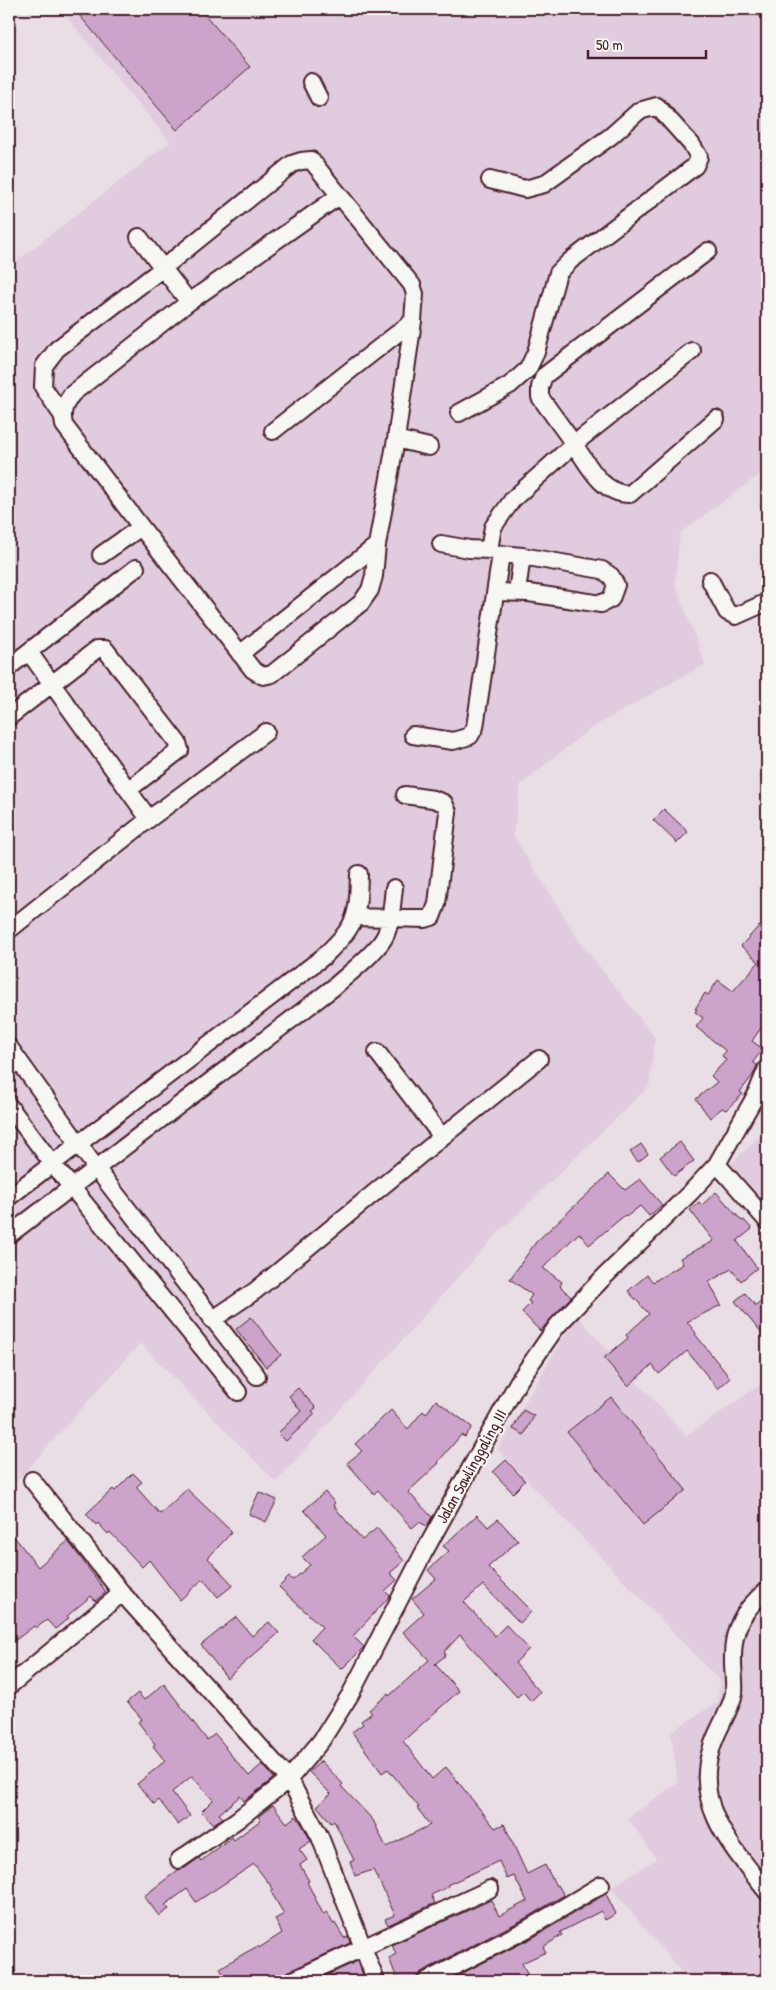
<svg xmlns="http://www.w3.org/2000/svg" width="776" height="1990" font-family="'Patrick Hand',sans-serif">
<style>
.built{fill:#e0ccde}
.building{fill:#cca4cb;stroke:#4a1f2b}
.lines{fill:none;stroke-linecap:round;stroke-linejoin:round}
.minor-casing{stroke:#4a1f2b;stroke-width:20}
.minor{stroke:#f6f6f2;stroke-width:16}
.labels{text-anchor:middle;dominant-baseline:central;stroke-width:4;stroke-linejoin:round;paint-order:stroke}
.street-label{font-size:16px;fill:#4a1f2b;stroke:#f6f6f2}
</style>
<rect width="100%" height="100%" fill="#e9dde6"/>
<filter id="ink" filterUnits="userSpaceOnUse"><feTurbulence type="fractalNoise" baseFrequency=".02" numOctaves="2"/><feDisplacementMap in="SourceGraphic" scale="10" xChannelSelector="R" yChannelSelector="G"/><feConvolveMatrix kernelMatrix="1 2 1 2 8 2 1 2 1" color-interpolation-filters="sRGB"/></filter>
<g filter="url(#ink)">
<path class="built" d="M60,9H767V44L764,57L767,200V469L680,533L675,583L705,664L591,728L521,784L513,835L578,939L655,1038L649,1086L494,1237L276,1482L140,1343L9,1490V267L170,142Z
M760,1136L767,1144V1239L720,1174Z
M576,1315L686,1436L767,1380V1981H689L611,1888L656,1859L628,1818L678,1782L671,1732L718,1702L720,1681L498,1450Z"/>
<path class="building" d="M74,9H200L250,67L177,130Z
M664,809L688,832L677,843L653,820Z
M759,926L767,933V1019L752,1041L763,1049L753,1062L757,1065L753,1075L740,1092L743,1094L726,1110L722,1108L710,1118L696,1099L717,1082L711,1076L726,1060L722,1056L726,1051L696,1027L703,1018L695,1012L697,1009H695L705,993L708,995L718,980L733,991L759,962L741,946Z
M680,1142L694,1161L674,1176L660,1157Z
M641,1144L648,1154L638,1162L630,1152Z
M609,1174L625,1190L640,1179L662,1205L649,1216L640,1206L626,1217L625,1215L589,1245L579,1233L543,1268L562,1282L560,1286L571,1297L540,1331L522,1312L531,1303L528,1301L532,1295L510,1279L536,1242Z
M716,1192L742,1221L744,1220L752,1229L737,1241L757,1268L741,1281L731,1269L709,1282L721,1305L687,1322L696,1333L695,1334L730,1378L718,1389L687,1351L659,1374L652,1365L628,1386L604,1358L628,1338L626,1335L649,1314L628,1291L647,1275L653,1282L683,1264L680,1258L714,1241L690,1210L699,1202L702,1205Z
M745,1293L756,1306L767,1296V1340L735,1301Z
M251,1317L281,1355L266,1367L236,1329Z
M298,1388L316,1408L312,1411L315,1414L286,1441L278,1433L301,1411L289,1396Z
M611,1397L686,1490L643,1525L567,1432Z
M436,1400L472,1427L465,1437L461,1435L438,1462L439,1463L408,1492L432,1517L427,1526L419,1522L412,1528L378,1490L374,1494L347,1463L362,1451L355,1444L391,1410L408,1429L423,1411L426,1414Z
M523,1410L534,1416L524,1435L513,1429Z
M506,1460L525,1481L513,1493L493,1472Z
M133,1473L142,1482L136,1487L160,1514L187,1489L232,1532L208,1558L233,1585L218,1597L203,1579L180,1600L149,1560L142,1567L110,1532L108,1534L98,1523L96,1525L86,1514L113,1489L115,1491Z
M259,1492L277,1500L266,1522L249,1514Z
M325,1492L335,1503L333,1505L362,1540L377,1528L404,1561L390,1573L397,1580L385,1591L390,1596L353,1636L364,1647L342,1669L311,1639L322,1627L279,1587L289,1577L293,1580L310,1565L302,1557L326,1535L304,1510Z
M477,1515L488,1527L498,1519L518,1541L488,1567L532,1611L520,1623L483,1585L464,1602L495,1636L506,1625L529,1649L515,1663L540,1692L531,1701L523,1692L517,1697L460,1635L444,1652L446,1655L435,1664L459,1691L403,1741L432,1779L446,1767L495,1828L504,1824L527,1874L545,1865L556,1886L558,1885L564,1895L524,1919L421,1972L417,1976L416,1981H398L389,1958L396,1954L392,1945L491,1900L499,1916L527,1901L514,1876L507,1879L499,1861L447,1885L448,1887L431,1895L435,1903L388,1925L385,1919L395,1915L380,1883L373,1870L355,1876L350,1862L354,1860L334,1821L331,1823L317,1806L331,1794L309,1772L321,1761L343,1784L341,1786L373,1820L386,1847L430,1825L417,1808L419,1807L388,1769L382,1773L352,1732L363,1724L361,1721L372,1713L369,1710L388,1694L389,1696L429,1660L403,1632L424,1613L412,1599L436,1579L428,1570L449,1551L443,1546Z
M9,1530L38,1567L68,1541L106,1592L95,1601L91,1596L67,1616L69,1618L55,1629L47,1620L36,1628L34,1626L9,1645Z
M236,1617L252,1636L269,1622L279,1633L227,1678L201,1645Z
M164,1684L207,1740L215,1734L226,1747L225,1748L249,1776L262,1764L274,1778L244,1801L240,1796L219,1814L223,1818L213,1824L201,1812L213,1800L192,1776L172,1792L190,1816L178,1825L159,1800L154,1804L137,1784L165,1761L153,1746L155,1744L138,1722L142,1719L127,1702L138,1693L144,1700Z
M273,1805L287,1823L296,1816L303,1826L311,1841L299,1849L307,1860L300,1865L309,1881L307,1882L323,1914L327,1912L333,1924L335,1923L344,1938L348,1936L350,1943L287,1972L283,1976L281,1981H266L263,1976L254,1981H227L220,1968L245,1953L258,1946L259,1948L282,1933L275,1919L284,1914L271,1892L274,1890L254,1864L196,1902L187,1889L165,1905L169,1909L159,1916L144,1896L178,1870L185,1868L199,1858L201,1861L232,1837L234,1840L261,1820L258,1817Z
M606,1894L616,1914L605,1920L601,1911L560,1932L562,1935L543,1947L546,1952L522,1963L528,1976L518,1981H447L534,1937Z
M358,1961L365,1981H314Z"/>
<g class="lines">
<defs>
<path id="minor" d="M311,82L319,98
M139,237L189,302
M692,351L574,444C588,464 602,495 630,494L716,419
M459,413L510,385L528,369L536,352L558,273L570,261L695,166L699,157L692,145L657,106L639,111L611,136L544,184L525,189L490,180
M62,415L43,387L44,366L57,349L163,268L292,164L301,161L311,160L412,285L415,294L413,321L396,439L377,545L374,576L370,590L361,603L272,674L263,676L253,670L141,527L64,425C61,412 64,405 72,394L189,302L339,196
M273,431L413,321
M396,439L429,447
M441,544L469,549L489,550L493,527L513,499L574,444L540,397V387L544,376L708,251
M101,555L141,527
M710,580L727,612L736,616L767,602
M517,592L522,556
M29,652L149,819
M240,654L377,545
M9,667L136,568
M9,717L97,649H105L178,743L180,750L128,790
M413,735L453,741L470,736L475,727L501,554L522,556L602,570L611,576L616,585L611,599L601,604L529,593L497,592
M355,917L425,919L432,917L437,904L448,812L444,803L433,799L405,795
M9,930L149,819L266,732
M9,1047L96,1168L257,1376
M9,1106L52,1163L238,1392
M442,1137L539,1059
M717,1164L767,1221
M9,1197L323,957C356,925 358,920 359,874
M9,1235L334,987C348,974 380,950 386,934C392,919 392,903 394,888
M212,1320L255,1291L442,1137L377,1052
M32,1480L122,1593L289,1779L320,1837L376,1981
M767,1590C742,1611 732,1629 733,1662C733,1672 735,1683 734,1693C730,1713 716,1730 711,1750C693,1808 735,1850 767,1892
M9,1686L122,1593
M179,1860L237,1820L289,1779L321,1741L350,1695L423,1554L518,1382L557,1326L603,1278L691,1192L717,1164L756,1095L767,1068
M291,1981L490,1889
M426,1981L529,1928L601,1885"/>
</defs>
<use href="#minor" class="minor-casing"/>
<use href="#minor" class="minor"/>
</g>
</g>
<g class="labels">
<g class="street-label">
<text transform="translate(471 1466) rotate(-61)">Jalan Sawlinggaling III</text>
</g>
</g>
<rect width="776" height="1990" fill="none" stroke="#f6f6f2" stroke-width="30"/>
<rect x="15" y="15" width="746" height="1960" fill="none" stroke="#4a1f2b" stroke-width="2" filter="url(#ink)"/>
<path d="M588 50v8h118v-8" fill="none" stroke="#4a1f2b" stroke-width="2.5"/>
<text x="596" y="50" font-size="15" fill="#4a1f2b" stroke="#f6f6f2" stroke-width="4" paint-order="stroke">50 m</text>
</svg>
